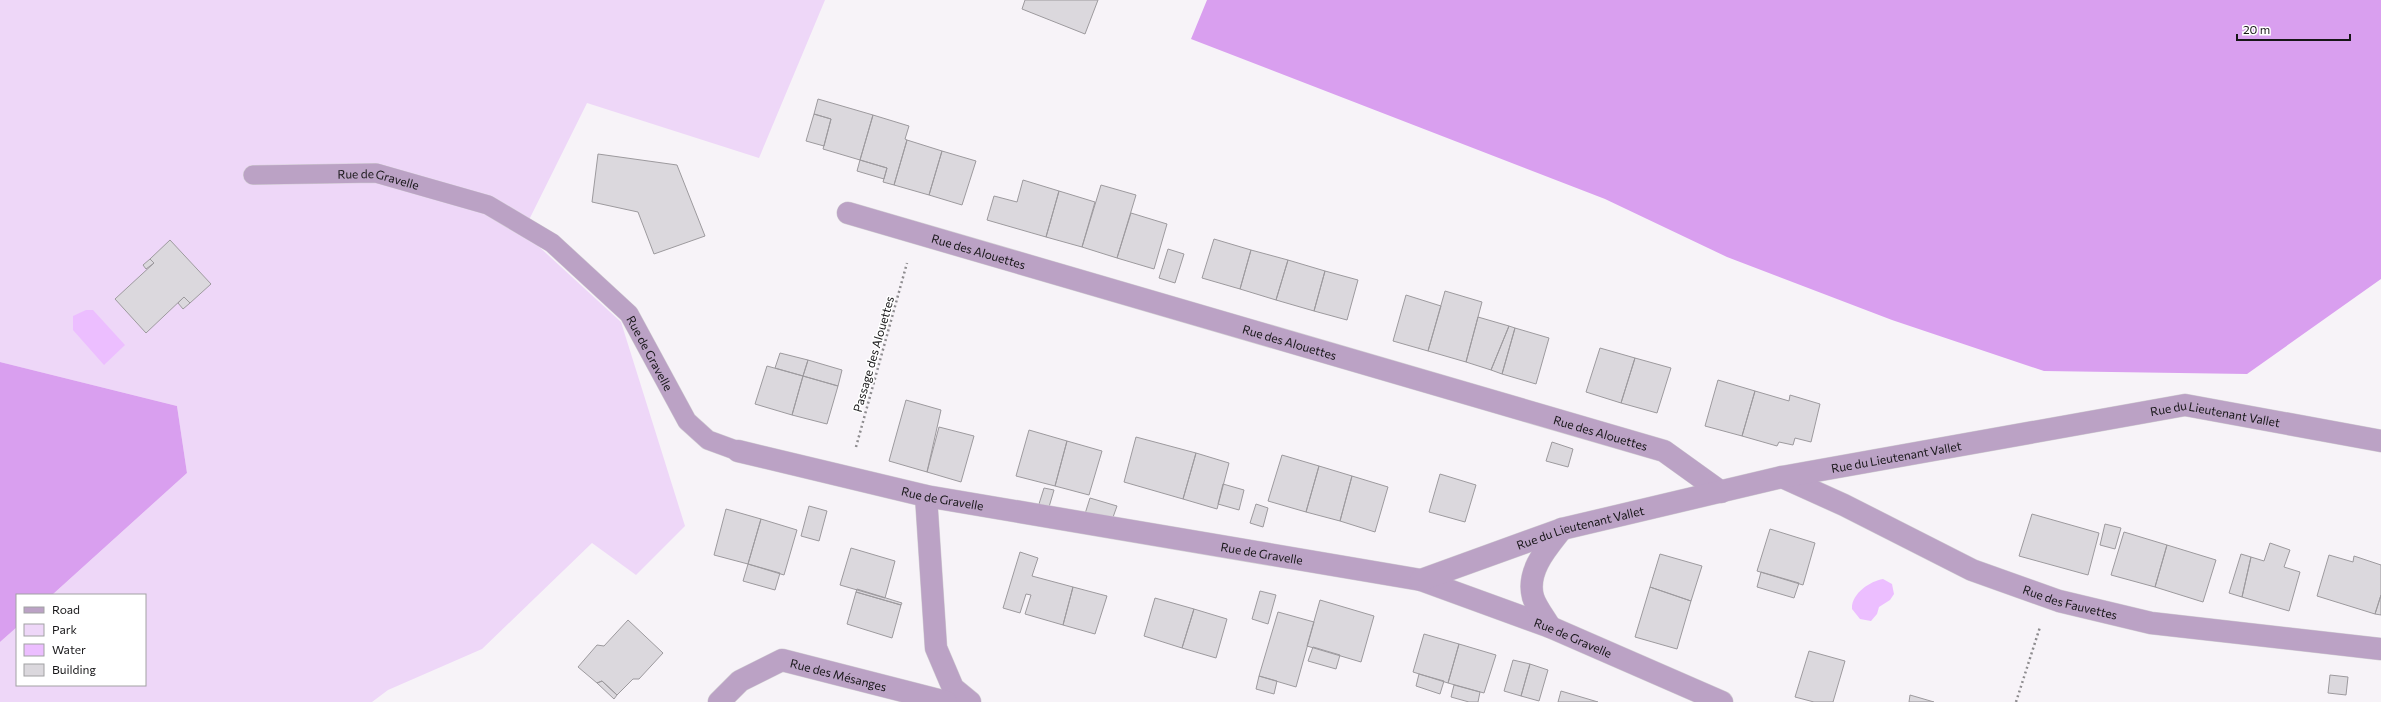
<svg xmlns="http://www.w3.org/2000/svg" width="2381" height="702" font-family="Commissioner,sans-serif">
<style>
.green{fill:#eed7f8}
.forest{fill:#d99fef}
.water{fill:#ecbeff}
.building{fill:#dbd8dd;stroke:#9d9a9e}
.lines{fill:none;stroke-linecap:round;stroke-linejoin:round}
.lane-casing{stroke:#d3d0d4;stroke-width:20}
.street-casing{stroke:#d3d0d4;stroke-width:23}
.path{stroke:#8d8b8e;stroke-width:2.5;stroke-dasharray:2 3;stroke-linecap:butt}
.lane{stroke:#bba2c5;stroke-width:19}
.street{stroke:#bba2c5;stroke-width:22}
.labels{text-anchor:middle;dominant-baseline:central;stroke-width:3;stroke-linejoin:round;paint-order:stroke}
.street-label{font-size:12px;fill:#171618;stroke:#fff}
</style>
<rect width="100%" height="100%" fill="#f7f3f8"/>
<path class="green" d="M0,0H825L759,158L587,103L523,232L621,322L685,526L636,575L592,543L482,649L388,690L372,702H0V642L17,627V685H145V595H52L187,473L177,406L0,362Z"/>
<path class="forest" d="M1207,0H2381V279L2247,374L2044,371L1892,320L1727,257L1605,199L1191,39Z
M0,362L177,406L187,473L52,595H17V627L0,642Z"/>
<path class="water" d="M86,310H93L125,345L104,365L73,330V316Z
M1883,579L1892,584L1894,594L1890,600L1879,607L1877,614L1871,621L1860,619L1852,609C1851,594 1870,581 1883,579Z"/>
<path class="building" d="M1025,0H1098L1085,34L1022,9Z
M818,99L873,115L860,160L823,149L831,119L814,114Z
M814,114L831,119L824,146L806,141Z
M873,115L909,126L905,139L907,140L894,185L883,182L887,168L860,160Z
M907,140L942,151L929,195L894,185Z
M942,151L976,161L962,205L929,195Z
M598,154L677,165L705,236L654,254L638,212L592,202Z
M860,160L887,168L884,179L857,171Z
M1023,180L1059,191L1046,237L987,220L994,196L1017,202Z
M1101,185L1136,195L1117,258L1082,247Z
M1059,191L1095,202L1082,247L1046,237Z
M1131,213L1167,224L1154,269L1117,258Z
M1214,239L1251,250L1240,289L1202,278Z
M170,240L211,284L190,303L184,297L146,333L115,299L154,263L150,259Z
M1168,249L1184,254L1175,283L1159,278Z
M1251,250L1288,260L1276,300L1240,289Z
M150,259L154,263L146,269L143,265Z
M1288,260L1325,271L1314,311L1276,300Z
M1325,271L1358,280L1347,320L1314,311Z
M1445,291L1482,302L1466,362L1428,351Z
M1406,295L1441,306L1428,351L1393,341Z
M184,297L190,303L183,309L178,303Z
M1478,317L1509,326L1491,370L1466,362Z
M1509,326L1515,328L1502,374L1491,370Z
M1515,328L1549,338L1536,384L1502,374Z
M1600,348L1635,358L1621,403L1586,392Z
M780,353L808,360L803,376L775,368Z
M1635,358L1671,368L1657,413L1621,403Z
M808,360L842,370L838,386L803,376Z
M767,366L803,376L792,415L755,404Z
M803,376L838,386L827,424L792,415Z
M1718,380L1755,391L1742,436L1705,426Z
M1755,391L1789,401L1790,395L1820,404L1811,442L1795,438L1793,445L1779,442L1777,446L1742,436Z
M906,400L941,410L927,472L889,461Z
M939,427L974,436L961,482L927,472Z
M1029,430L1067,441L1055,486L1016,476Z
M1136,437L1196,453L1183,499L1124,482Z
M1067,441L1102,451L1089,495L1055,486Z
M1552,442L1573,449L1568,467L1546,461Z
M1196,453L1229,463L1217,509L1183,499Z
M1282,455L1319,466L1306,512L1268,501Z
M1319,466L1352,476L1340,521L1306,512Z
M1440,474L1476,485L1465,522L1429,512Z
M1352,476L1388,487L1375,532L1340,521Z
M1223,484L1244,490L1239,510L1218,504Z
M1044,488L1054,490L1049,507L1039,504Z
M1090,498L1117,506L1112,520L1084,517Z
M1256,504L1268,508L1263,527L1250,523Z
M809,506L827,511L819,541L801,536Z
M726,509L761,519L748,564L714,555Z
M2032,514L2099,533L2088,575L2019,556Z
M761,519L797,530L784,575L748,564Z
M2105,524L2121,528L2115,549L2100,545Z
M1770,529L1815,543L1803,585L1757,571Z
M2124,532L2167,545L2155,587L2111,575Z
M2270,543L2290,550L2284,567L2300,572L2289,611L2242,597L2251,557L2264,561Z
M2167,545L2216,560L2203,602L2155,587Z
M851,548L895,561L885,598L840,585Z
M1020,552L1038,558L1032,576L1073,587L1063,625L1025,614L1031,595L1026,594L1020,613L1003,608Z
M1660,554L1702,566L1691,601L1650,587Z
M2241,554L2251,557L2242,597L2229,593Z
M2329,555L2353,562L2354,556L2381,565V595L2375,614L2317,596Z
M748,564L780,573L775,590L743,581Z
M1761,572L1799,583L1794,598L1757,587Z
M1073,587L1107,596L1095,634L1063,625Z
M1650,587L1691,601L1677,649L1635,637Z
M857,589L902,603L901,605L856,592Z
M1260,591L1276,595L1268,624L1252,619Z
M856,592L901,605L892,638L847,624Z
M2381,595V615L2375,614Z
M1155,598L1194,609L1182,648L1144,636Z
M1320,600L1374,616L1361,662L1307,646Z
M1194,609L1227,619L1216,658L1182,648Z
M1278,612L1314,622L1296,687L1259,676Z
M628,620L663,653L639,679H633L617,695L602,681L597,683L578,667L597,645L604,646Z
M1424,634L1459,644L1448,683L1413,672Z
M1459,644L1496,655L1484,693L1448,683Z
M1313,647L1340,655L1336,669L1308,661Z
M1809,651L1845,661L1833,702H1814L1795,697Z
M1513,660L1530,664L1521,696L1504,691Z
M1530,664L1548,670L1539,701L1521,696Z
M1419,674L1444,681L1440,694L1416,686Z
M2330,675L2348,677L2346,695L2328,693Z
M1259,676L1277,681L1274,694L1256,689Z
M602,681L617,695L614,699L597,683Z
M1454,685L1480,692L1478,702H1469L1451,697Z
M1561,691L1598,702H1558Z
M1910,695L1934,702H1909Z"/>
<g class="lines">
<defs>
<g id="lane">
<path id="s1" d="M253,175L376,173L488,205L552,243L629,314L687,421L708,440L738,451"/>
</g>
<g id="street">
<path id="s2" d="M848,213L1664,451L1721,492"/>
<path id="s3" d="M738,451L926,496L1421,580L1550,627L1722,702"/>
<path id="s4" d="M1782,477L1844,505L1972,570L2059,601L2151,623L2381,649"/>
<path d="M926,496L936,648L953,688L970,702"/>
<path id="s5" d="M1421,580L1562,529L1782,477L2185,405L2381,441"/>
<path d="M1550,627C1545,618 1536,607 1533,597C1526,571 1547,548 1562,529"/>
<path id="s6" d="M719,702L740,681L782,660L946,702"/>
</g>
</defs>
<use href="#lane" class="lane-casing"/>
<use href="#street" class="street-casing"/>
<path class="path" d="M856,447L907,263
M2016,702L2040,627"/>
<use href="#lane" class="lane"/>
<use href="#street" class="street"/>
</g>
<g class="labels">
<g class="street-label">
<text stroke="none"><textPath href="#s1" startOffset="126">Rue de Gravelle</textPath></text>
<text stroke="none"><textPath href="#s2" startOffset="136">Rue des Alouettes</textPath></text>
<text stroke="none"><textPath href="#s2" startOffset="460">Rue des Alouettes</textPath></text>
<text stroke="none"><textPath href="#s1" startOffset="463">Rue de Gravelle</textPath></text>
<text transform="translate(873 354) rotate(-74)">Passage des Alouettes</text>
<text stroke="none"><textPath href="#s5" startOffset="816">Rue du Lieutenant Vallet</textPath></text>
<text stroke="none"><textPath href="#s2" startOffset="784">Rue des Alouettes</textPath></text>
<text stroke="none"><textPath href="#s5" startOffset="492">Rue du Lieutenant Vallet</textPath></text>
<text stroke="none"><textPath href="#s3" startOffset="210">Rue de Gravelle</textPath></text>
<text stroke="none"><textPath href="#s5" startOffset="168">Rue du Lieutenant Vallet</textPath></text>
<text stroke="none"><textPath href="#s3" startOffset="534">Rue de Gravelle</textPath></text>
<text stroke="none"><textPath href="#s4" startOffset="315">Rue des Fauvettes</textPath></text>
<text stroke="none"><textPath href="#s3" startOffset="858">Rue de Gravelle</textPath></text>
<text stroke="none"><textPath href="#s6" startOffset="135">Rue des Mésanges</textPath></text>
</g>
</g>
<rect x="16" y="594" width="130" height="92" fill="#ffffff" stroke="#a2a2a3"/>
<rect x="24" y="607" width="20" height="6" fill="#bba2c5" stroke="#a2a2a3"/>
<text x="52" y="614" font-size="12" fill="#171618">Road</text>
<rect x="24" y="624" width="20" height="12" fill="#eed7f8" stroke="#a2a2a3"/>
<text x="52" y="634" font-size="12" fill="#171618">Park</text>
<rect x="24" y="644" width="20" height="12" fill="#ecbeff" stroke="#a2a2a3"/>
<text x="52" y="654" font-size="12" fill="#171618">Water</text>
<rect x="24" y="664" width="20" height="12" fill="#dbd8dd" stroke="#a2a2a3"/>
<text x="52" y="674" font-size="12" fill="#171618">Building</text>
<path d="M2237 34v6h113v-6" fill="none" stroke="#171618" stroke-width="2"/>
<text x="2243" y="34" font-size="12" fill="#171618" stroke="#ffffff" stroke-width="3" paint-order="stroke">20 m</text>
</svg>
